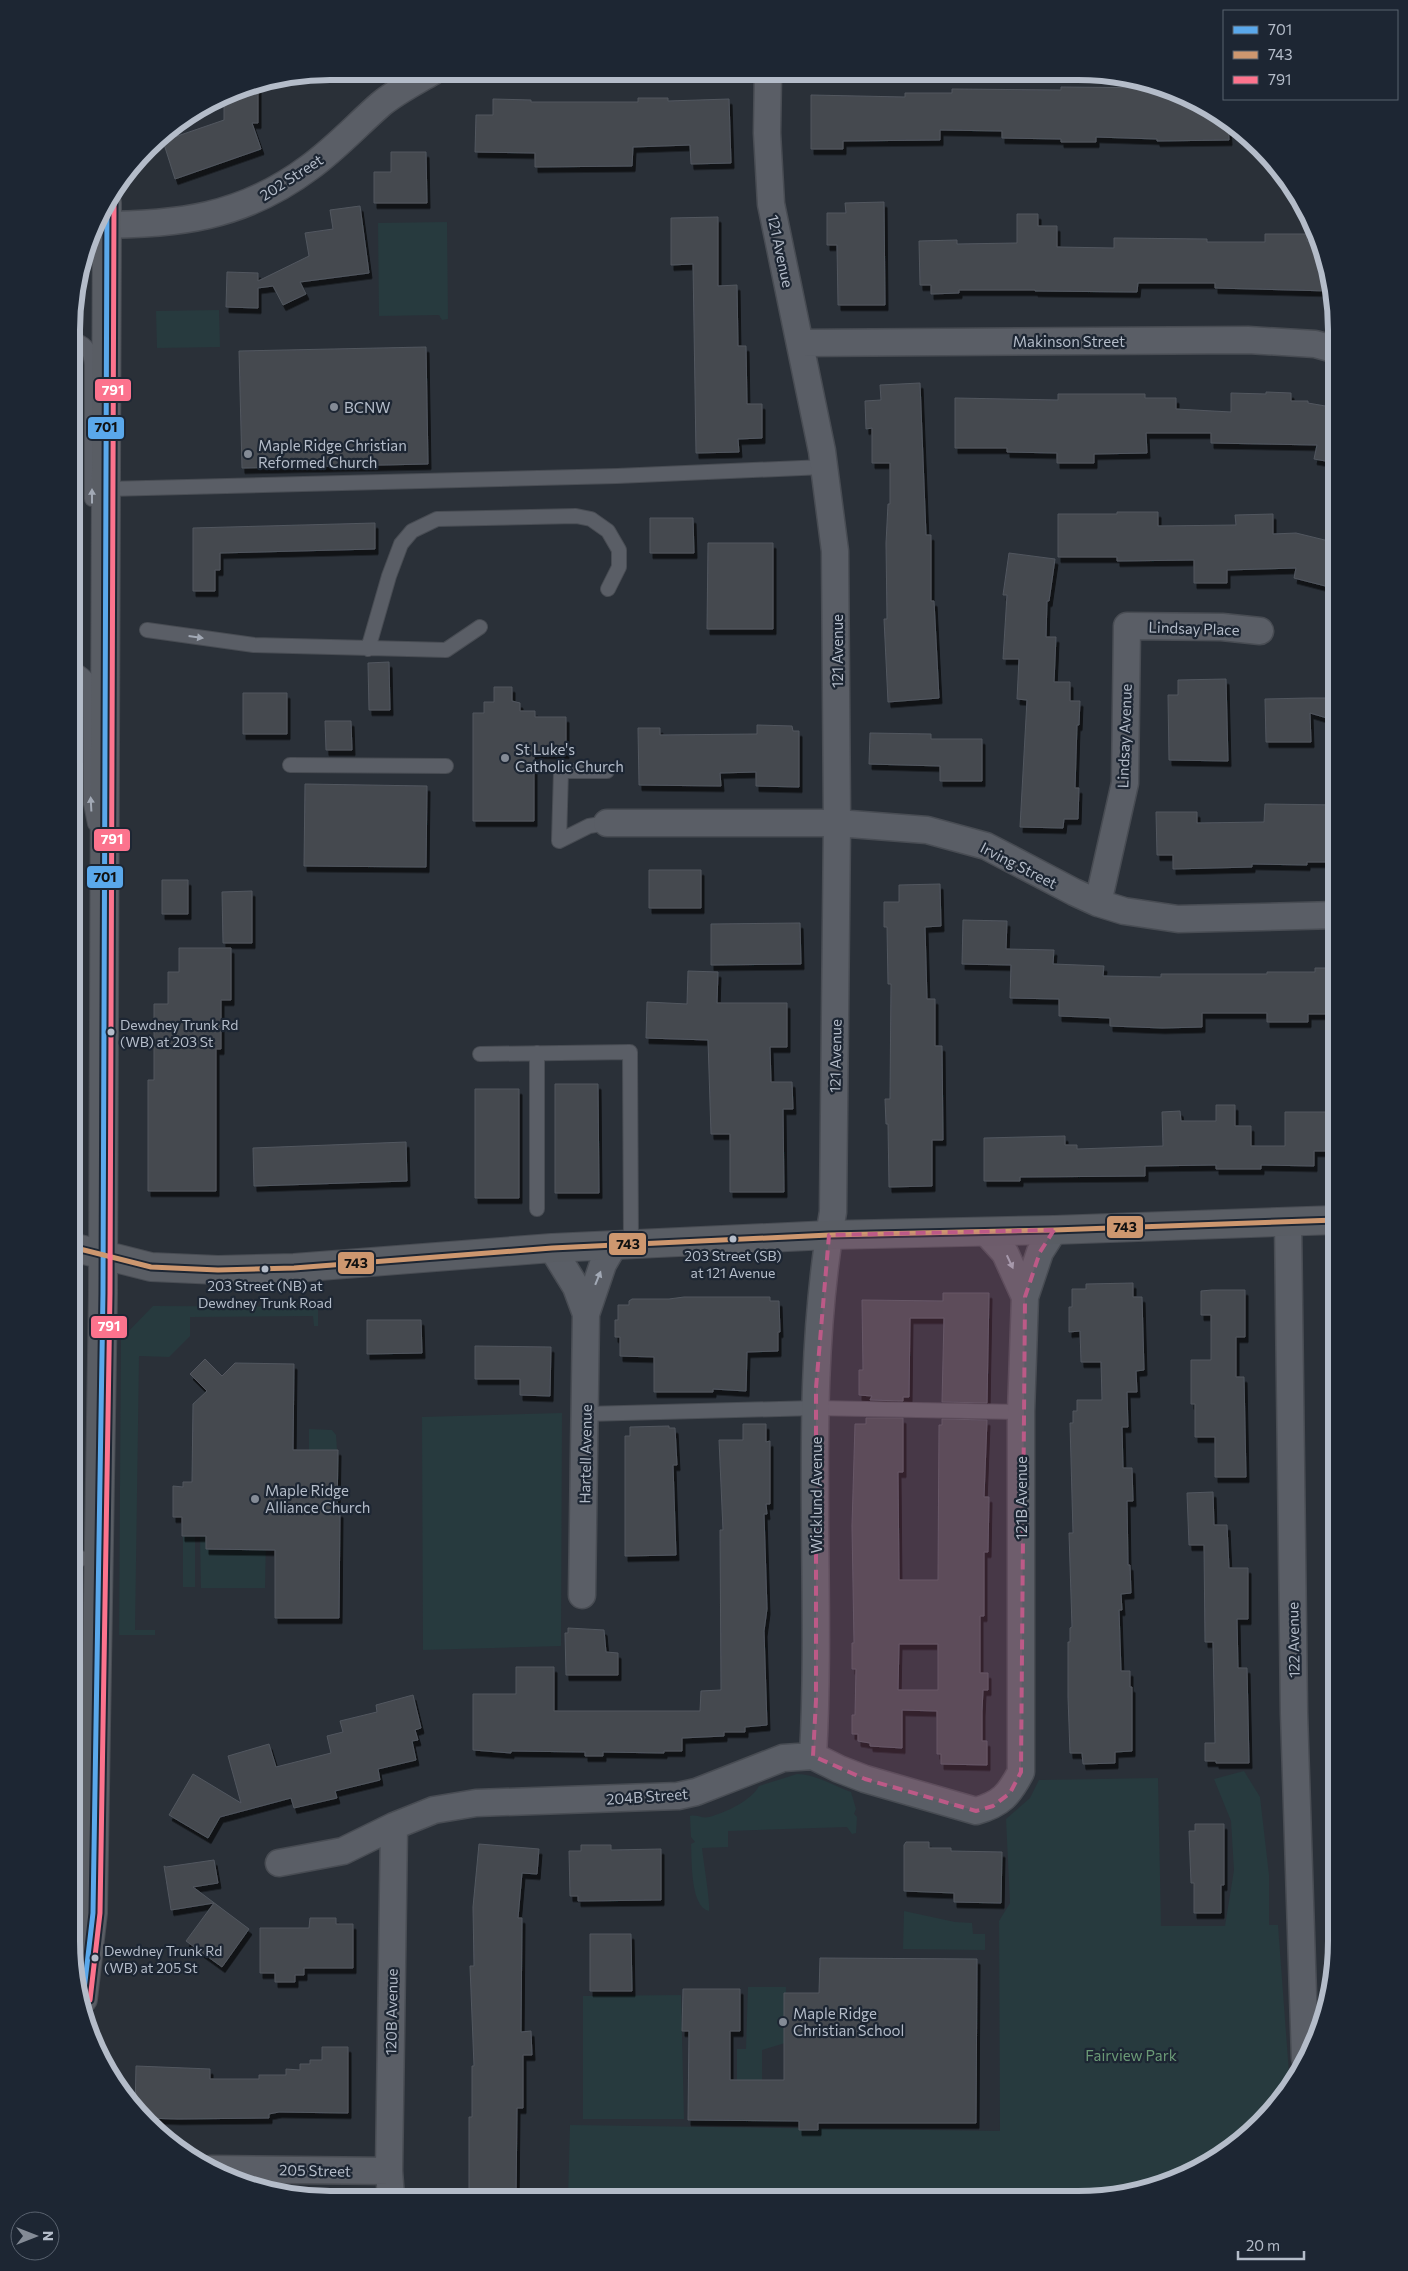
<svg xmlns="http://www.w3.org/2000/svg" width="1408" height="2271" font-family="Commissioner,sans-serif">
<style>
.green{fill:#273a3e}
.building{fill:#444950;stroke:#52575f;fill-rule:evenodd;filter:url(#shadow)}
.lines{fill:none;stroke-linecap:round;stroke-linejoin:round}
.lane-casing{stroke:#484c53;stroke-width:16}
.street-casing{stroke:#484c53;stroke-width:29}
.secondary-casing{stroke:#484c53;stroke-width:30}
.lane{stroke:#5a5e66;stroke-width:14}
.street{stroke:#5a5e66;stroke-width:26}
.secondary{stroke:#595d64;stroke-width:28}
.bus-1-casing{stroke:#1d2633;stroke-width:9}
.bus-2-casing{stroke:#1d2633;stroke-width:9}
.bus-3-casing{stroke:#1d2633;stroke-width:9}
.bus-1{stroke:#5aa8eb;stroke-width:5}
.bus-2{stroke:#cd976f;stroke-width:5}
.bus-3{stroke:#fc738d;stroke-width:5}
.oneway{fill:#a2a9b5}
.marked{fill:#bc5a87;fill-opacity:0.2;stroke:#bc5a87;stroke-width:4;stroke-dasharray:10 6;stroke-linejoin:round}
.poi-dot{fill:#848b96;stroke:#1d2633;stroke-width:2}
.bus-dot{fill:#b4bcc9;stroke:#1d2633;stroke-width:2}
.labels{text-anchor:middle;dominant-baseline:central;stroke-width:4.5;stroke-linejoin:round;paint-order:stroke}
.bus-label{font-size:14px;fill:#b4bcc9;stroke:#1d2633;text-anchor:start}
.street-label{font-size:15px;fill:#b4bcc9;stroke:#1d2633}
.poi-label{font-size:15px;fill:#b4bcc9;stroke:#1d2633;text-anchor:start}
.park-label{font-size:15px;fill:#6b9a76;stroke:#1d2633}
.rim{fill:none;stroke:#b4bcc9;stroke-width:6}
.line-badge{stroke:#1d2633;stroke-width:2}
.badge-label{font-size:14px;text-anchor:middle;font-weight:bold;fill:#fff}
.pale-badge-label{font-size:14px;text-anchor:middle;font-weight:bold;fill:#111}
</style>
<defs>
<filter id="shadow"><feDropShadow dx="3" dy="5.5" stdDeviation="0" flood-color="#0009"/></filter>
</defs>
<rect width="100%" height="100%" fill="#2a3038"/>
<path class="green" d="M447,222L448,319L442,320L439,315L379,316L378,223Z
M219,310L220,347L157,348L156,311Z
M153,1306L318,1307V1326H314L313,1316L190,1317V1336L169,1357L139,1356L135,1630H155V1635H119L121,1339Z
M562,1413L561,1646L423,1650L422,1417Z
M309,1429L332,1430L336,1435L337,1450H309Z
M183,1536H195V1587H183Z
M200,1536H206V1549H244L266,1537L265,1588H201Z
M1244,1771L1260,1797L1269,1875V1925H1278L1290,2087L1284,2098L1236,2146L1177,2180L1079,2200L568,2198L570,2125L1000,2131L999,1921L1010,1903L1006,1819L1030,1798L1039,1780L1158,1778L1161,1926H1225L1234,1870L1231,1821L1214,1779Z
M797,1774C816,1774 833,1786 851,1792L856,1809L854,1814L857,1817L856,1833L852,1834L847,1827L728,1831V1847L702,1848C703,1858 711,1907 709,1911C690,1907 692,1860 691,1844L695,1842L691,1837L690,1816C697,1814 702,1819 709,1817C725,1813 752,1800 759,1786Z
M904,1911L955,1922L972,1923L973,1934H985V1950L903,1949Z
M748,1987H786L785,2043L762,2050V2080H737V2049H746Z
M681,1995L684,2119H583V1996Z"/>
<path class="building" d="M258,85V123H252L261,149L175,179L163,141L224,120V95L231,91Z
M1061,87L1165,88L1178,91L1228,120L1229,140L1157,141V139L1096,137V142H1061V139L1002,138V131L940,130V140L843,141V149H811V95L905,97V93H952V89L1061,90Z
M638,98H668V101L729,99L731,163L691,164L690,145L633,147L632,166L535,167V153L475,152L476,115H493V99L531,100V102H638Z
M391,152H426L427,203H374V172H391Z
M884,202L885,305H838L837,245H827V213H846L845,203Z
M360,206L369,273L300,282L306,294L283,305L273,286L258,288V308L226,307L227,272L258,273V281L309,256L305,233L333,229L330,210Z
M1017,214H1038V226H1057V247L1114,248V238L1207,239V242H1265V234H1307V241H1319L1329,291L1215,288V283H1138L1137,292L1035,291V290H959V293L931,294V285H920L919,241L957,240V244L1017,243Z
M718,217V286L737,285L738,346H746L747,404H762V438L738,439L739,452L696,453L693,264L671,265V218Z
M426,347L428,464L242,468L239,351Z
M920,383L926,535H931V601H934L939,698L888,702L884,619H887L886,543L888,504H890V463H872V428L866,429L865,401L881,400L880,385Z
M1266,392L1291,393V401H1308V403L1337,408V463L1314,459L1317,445L1211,443V433H1146L1147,453L1094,454V463H1057V453L1007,452V448H955V398L1058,400V394H1145V398H1176V409L1231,412V393L1266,394Z
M1117,512H1158V526L1236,525L1235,515L1273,514V534L1296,533L1337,543V589L1294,578L1296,568L1227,570V583H1194V560L1117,561V557H1058V514H1117Z
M650,518H693L694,553H650Z
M375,523V549L220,553V570H215V591H193V528Z
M708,543H773V629H707Z
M1009,553L1055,559L1049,601H1047L1046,637H1056L1054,682H1070V701H1080L1079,725H1077L1075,788H1079L1078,819H1064L1063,828L1020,827L1027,700L1017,699L1019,659H1003L1007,595H1003Z
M389,662L390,710H369L368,663Z
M1226,679L1228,761L1169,760L1168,695H1178V680Z
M494,687H512V701L520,703V711H535V717H566V753H534V821H473V713H484V702H494Z
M243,693H287V734H243Z
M1310,698H1337V721L1310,713L1311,742H1266L1265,699Z
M325,721H351L352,750H326Z
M757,725L792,726L793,731H799V787L756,786V772L720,773L721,786L639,785L638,728H660V735L757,734Z
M870,733L931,734V739H982V781H940V766L869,764Z
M305,784L427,786L426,867L304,866Z
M1265,804L1337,805V862H1307V865L1252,864V867L1173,869V855H1157L1156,812H1197V823L1264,822Z
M649,870H701V908H649Z
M162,880H188V914H162Z
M940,884L941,926L925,927L927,999H935V1046H942L943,1140H932V1186L889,1187L888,1124H886L885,1099H890L891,984H888L887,927H884V902H899V885Z
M252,891V943H223L222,892Z
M963,920L1007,921L1006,949L1054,950L1053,964L1104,966L1103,976L1161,977V974H1267V972H1315V968H1337V1014H1308V1022H1267V1013H1202V1027L1162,1028L1110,1026V1018L1059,1016V999L1010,998L1011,965L962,964Z
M800,923L801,964L711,965V924Z
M179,948H231V1000H221V1049H216V1191H148V1080H154V1004H168V972H179Z
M688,971L718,972L717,1003H787V1047H770L771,1082H792L793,1109H783L784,1192H730V1134H711L708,1040L646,1038L647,1002L687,1004Z
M555,1084H598L599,1193H555Z
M475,1089H519V1198H475Z
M1216,1105H1235V1126H1251V1146H1285V1112H1330V1151H1314V1166L1261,1165V1169H1216V1165L1145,1166V1176L1020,1177V1181H984V1138L1065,1136V1145H1077V1149L1163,1146L1162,1112L1180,1111L1181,1121H1216Z
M406,1142L407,1181L254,1186L253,1148Z
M1133,1283V1297H1142L1144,1370L1136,1371L1137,1392H1127L1128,1427H1122L1123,1468H1132L1133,1501H1127L1128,1565H1130L1131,1593L1121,1594L1122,1610H1119L1121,1671H1130V1687H1132V1751L1115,1752V1763L1083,1764L1082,1753H1070L1068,1697V1642H1070V1628L1072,1627L1069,1533H1073L1070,1423H1073V1411H1077V1400H1102L1101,1362H1081L1080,1331L1069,1332V1307H1072V1289H1086V1284Z
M1212,1290H1245V1337H1236V1377H1244L1246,1477H1215V1437H1195V1404H1191V1360H1211V1315H1201V1291Z
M943,1293H989L987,1403L942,1402L944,1318H910L909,1397H903V1401L870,1400L872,1396L859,1395V1370H863L862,1300L943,1301Z
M684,1297H770V1301H779L780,1332H778V1351L747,1352L746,1391L713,1389V1392H654V1357L620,1356V1337H615V1320H618V1305H629V1301L632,1299H669Z
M367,1320H421L422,1353L367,1354Z
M475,1346L551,1347L550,1396L520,1395V1379H475Z
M205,1359L222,1376L235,1363L294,1364L293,1450H338L337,1512H340L339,1618H275V1550L206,1549V1536H182V1517H173V1486L183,1487V1482H192L193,1404L207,1391L190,1374Z
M866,1418H903V1472H898L899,1580H938L939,1425H942V1419L987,1420L984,1497H989L988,1552H984V1616H980V1673H988V1690H983L982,1711V1741H987V1765L941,1764V1754H937V1711L902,1710V1748L870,1746V1743L858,1741V1734H852V1715H855L856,1669H852V1643H854L852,1526L855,1424H866ZM899,1644H938V1690H898Z
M743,1424H766V1442L770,1441V1504H766L767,1514H764L767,1609L764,1631L767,1725L745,1727V1732H724V1736L682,1738V1751H664V1753L603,1752V1756H585V1752L511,1751V1753L473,1750V1694H516V1667H554V1711H700L701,1691L721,1690L720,1530H723L719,1440H743Z
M669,1426V1428H675L677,1465H673L676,1555L625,1556V1436H630V1427Z
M1213,1492L1214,1525H1227L1229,1568H1248V1619H1237L1238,1668H1247L1249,1763H1216V1761H1205V1743H1215L1213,1642H1205L1204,1545H1189L1187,1493Z
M568,1628L604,1630L606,1652L618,1653V1675H566L565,1633H568Z
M413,1695L421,1728L415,1730L418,1740L412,1741L416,1760L378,1769L380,1780L335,1791L337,1798L294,1808L291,1798L220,1817L208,1838L169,1815L193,1774L241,1803L228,1756L269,1744L276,1767L331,1753L327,1736L343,1732L340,1721L377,1712L376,1705Z
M1195,1824H1224V1885H1221V1913H1194V1883H1191L1189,1831H1195Z
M906,1842H929V1848H951V1851L1002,1852L1001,1903L954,1902V1893L904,1891V1845Z
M479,1844L539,1849L537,1874L522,1873L518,1918H522L521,2032L531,2031L532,2055H523V2108H517L516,2198H469V2117H472V2066H474L470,1966H474L473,1907Z
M581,1845H611V1850L661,1849V1900L578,1901V1896H570L569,1851H581Z
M214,1860L218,1883L193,1887L249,1929L222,1967L186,1941L214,1903L171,1910L164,1866L166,1867Z
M310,1918H336V1924H353V1968H304V1975H295V1982H275V1973H260V1928H309Z
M590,1934H631L632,1991H590Z
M820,1958L977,1959L976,2123H818V2130H799V2121L688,2120L689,2031H682L683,1989H740V2031H730V2080H784V1993H819Z
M322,2047H348V2113L279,2112L269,2114V2118L178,2119L144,2118L135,2109L136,2066L210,2069V2079H259V2075H286V2069L300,2070V2064H310V2060H322Z"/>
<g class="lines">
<defs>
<path id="lane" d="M73,341C87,342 91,353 92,365V499
M107,489L617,476L824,467
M147,630L254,645L446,650L480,627
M368,649L389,576L401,544L412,531L437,519L576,516L591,519L608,531L619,550V567L608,589
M73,668C81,674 88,677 90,687L91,804L95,824
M290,765L446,766
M607,771H561L559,841L589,826L607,823
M537,1053V1209
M480,1054L630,1052L631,1244
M586,1414L815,1408L1021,1412
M72,1559L98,1558"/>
<path id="street" d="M768,73L767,133L771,204L822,451L835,551L837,823L833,1212C801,1391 823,1575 813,1756
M95,225C177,225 242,218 310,167C336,148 357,125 381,104C397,91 415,82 432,72
M800,343L1248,340L1315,344L1337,350
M607,823H837L927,830L986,846L1074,892L1098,903L1124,911L1178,919L1337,915
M1098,903L1125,783L1127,626L1222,627L1260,631
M1288,1222L1294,1713L1305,2058
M986,1232L1005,1253L1025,1297
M552,1248L576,1287L586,1314
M582,1595L586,1314L603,1264L614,1245
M279,1863L343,1851L394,1826L434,1810L476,1803L678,1796L696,1792L783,1758L813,1756L839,1769L865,1779L976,1811C1001,1804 1009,1795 1021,1772V1412L1025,1297L1040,1252L1054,1230
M211,2169L389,2171
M391,2198L389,2171L394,1826"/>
<path id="secondary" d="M72,1247L151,1267L218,1270L294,1268L552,1248L829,1235L1054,1230L1336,1220
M83,1999L93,1913L103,1293L107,203"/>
</defs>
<use href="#lane" class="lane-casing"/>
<use href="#street" class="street-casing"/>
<use href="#secondary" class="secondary-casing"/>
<use href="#lane" class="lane"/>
<use href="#street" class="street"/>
<use href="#secondary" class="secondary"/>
<defs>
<path id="bus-1" d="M83,1999L93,1913L103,1293L107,203"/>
<path id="bus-2" d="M72,1247L151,1267L218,1270L294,1268L552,1248L829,1235L1054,1230L1336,1220"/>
<path id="bus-3" d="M90,2000L100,1913L110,1293L114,203"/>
</defs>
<use href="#bus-1" class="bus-1-casing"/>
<use href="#bus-2" class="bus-2-casing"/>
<use href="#bus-3" class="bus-3-casing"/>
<use href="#bus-1" class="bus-1"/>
<use href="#bus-2" class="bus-2"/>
<use href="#bus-3" class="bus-3"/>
</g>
<defs><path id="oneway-solid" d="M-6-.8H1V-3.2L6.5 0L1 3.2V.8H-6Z" transform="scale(1.25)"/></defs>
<g class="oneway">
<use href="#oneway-solid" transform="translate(92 496) rotate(-90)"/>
<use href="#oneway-solid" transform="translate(196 637) rotate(8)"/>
<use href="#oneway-solid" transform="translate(91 804) rotate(-93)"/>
<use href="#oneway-solid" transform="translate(1010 1262) rotate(65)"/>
<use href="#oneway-solid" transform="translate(598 1278) rotate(-68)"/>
</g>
<path class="marked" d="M1054,1230L1040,1252L1025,1297L1021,1772L1010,1793L993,1806L976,1811L865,1779L813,1756L816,1700V1388L829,1235Z"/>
<g class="poi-dot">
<circle cx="334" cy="407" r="5"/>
<circle cx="248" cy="454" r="5"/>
<circle cx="505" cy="758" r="5"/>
<circle cx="255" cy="1499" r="5"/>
<circle cx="783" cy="2022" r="5"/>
</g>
<g class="bus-dot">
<circle cx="111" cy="1032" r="4.5"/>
<circle cx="733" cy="1239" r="4.5"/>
<circle cx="265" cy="1269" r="4.5"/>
<circle cx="95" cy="1958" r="4.5"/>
</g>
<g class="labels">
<g class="bus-label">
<text x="120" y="1024">Dewdney Trunk Rd<tspan x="120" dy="17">(WB) at 203 St</tspan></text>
<text x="733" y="1255" text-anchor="middle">203 Street (SB)<tspan x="733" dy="17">at 121 Avenue</tspan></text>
<text x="265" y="1285" text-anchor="middle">203 Street (NB) at<tspan x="265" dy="17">Dewdney Trunk Road</tspan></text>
<text x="104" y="1950">Dewdney Trunk Rd<tspan x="104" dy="17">(WB) at 205 St</tspan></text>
</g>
<g class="street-label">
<text transform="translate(291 177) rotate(-33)">202 Street</text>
<text transform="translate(781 251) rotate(78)">121 Avenue</text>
<text x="1069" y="341">Makinson Street</text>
<text transform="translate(1194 628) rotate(2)">Lindsay Place</text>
<text transform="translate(837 651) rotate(-90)">121 Avenue</text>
<text transform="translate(1124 736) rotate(-88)">Lindsay Avenue</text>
<text transform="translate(1019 865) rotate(27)">Irving Street</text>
<text transform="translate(835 1056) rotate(-89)">121 Avenue</text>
<text transform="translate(585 1454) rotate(-89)">Hartell Avenue</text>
<text transform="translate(816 1495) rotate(-90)">Wicklund Avenue</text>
<text transform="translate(1021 1498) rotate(-90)">121B Avenue</text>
<text transform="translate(1293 1640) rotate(-91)">122 Avenue</text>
<text transform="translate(647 1796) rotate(-4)">204B Street</text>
<text transform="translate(391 2012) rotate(-89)">120B Avenue</text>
<text transform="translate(315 2170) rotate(1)">205 Street</text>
</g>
<g class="poi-label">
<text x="344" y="407">BCNW</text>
<text x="258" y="445">Maple Ridge Christian<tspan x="258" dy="17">Reformed Church</tspan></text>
<text x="515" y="749">St Luke's<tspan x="515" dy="17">Catholic Church</tspan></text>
<text x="265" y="1490">Maple Ridge<tspan x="265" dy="17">Alliance Church</tspan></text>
<text x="793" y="2013">Maple Ridge<tspan x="793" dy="17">Christian School</tspan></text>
</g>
<g class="park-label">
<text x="1131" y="2055">Fairview Park</text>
</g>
</g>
<path d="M0 0H1408V2271H0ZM330 80H1078A250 250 0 0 1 1328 330V1941A250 250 0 0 1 1078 2191H330A250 250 0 0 1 80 1941V330A250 250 0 0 1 330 80Z" fill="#1d2633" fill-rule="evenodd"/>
<path class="rim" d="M330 80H1078A250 250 0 0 1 1328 330V1941A250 250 0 0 1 1078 2191H330A250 250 0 0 1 80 1941V330A250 250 0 0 1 330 80Z"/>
<g class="line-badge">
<rect x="94" y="378" width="38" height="24" rx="5" fill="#fc738d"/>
<rect x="87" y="416" width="38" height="24" rx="5" fill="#5aa8eb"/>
<rect x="93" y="828" width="38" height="24" rx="5" fill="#fc738d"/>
<rect x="86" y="865" width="38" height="24" rx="5" fill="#5aa8eb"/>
<rect x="1106" y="1215" width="38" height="24" rx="5" fill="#cd976f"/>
<rect x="608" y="1232" width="39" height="24" rx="5" fill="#cd976f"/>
<rect x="337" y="1251" width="38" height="24" rx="5" fill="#cd976f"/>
<rect x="90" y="1315" width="38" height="24" rx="5" fill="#fc738d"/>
</g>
<g class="badge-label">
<text x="113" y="395">791</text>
<text x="112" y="844">791</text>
<text x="109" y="1331">791</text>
</g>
<g class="pale-badge-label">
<text x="106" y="432">701</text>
<text x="105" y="882">701</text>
<text x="1125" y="1232">743</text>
<text x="628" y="1249">743</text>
<text x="356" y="1268">743</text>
</g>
<rect x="1223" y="10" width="175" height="90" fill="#1d2633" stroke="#59626f"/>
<rect x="1233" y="26" width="25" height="8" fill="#5aa8eb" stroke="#59626f"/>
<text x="1268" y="35" font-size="15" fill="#b4bcc9">701</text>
<rect x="1233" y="51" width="25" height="8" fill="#cd976f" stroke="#59626f"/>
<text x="1268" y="60" font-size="15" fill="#b4bcc9">743</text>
<rect x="1233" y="76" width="25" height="8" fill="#fc738d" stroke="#59626f"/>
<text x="1268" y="85" font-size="15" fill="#b4bcc9">791</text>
<g transform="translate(35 2236) rotate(90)"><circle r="24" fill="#1d2633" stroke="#59626f"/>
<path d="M0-4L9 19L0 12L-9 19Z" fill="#848b96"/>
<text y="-8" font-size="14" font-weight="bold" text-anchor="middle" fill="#b4bcc9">N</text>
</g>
<path d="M1238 2251v8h66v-8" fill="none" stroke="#b4bcc9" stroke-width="2.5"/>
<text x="1246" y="2251" font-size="15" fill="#b4bcc9" stroke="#1d2633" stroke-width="4" paint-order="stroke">20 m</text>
</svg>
